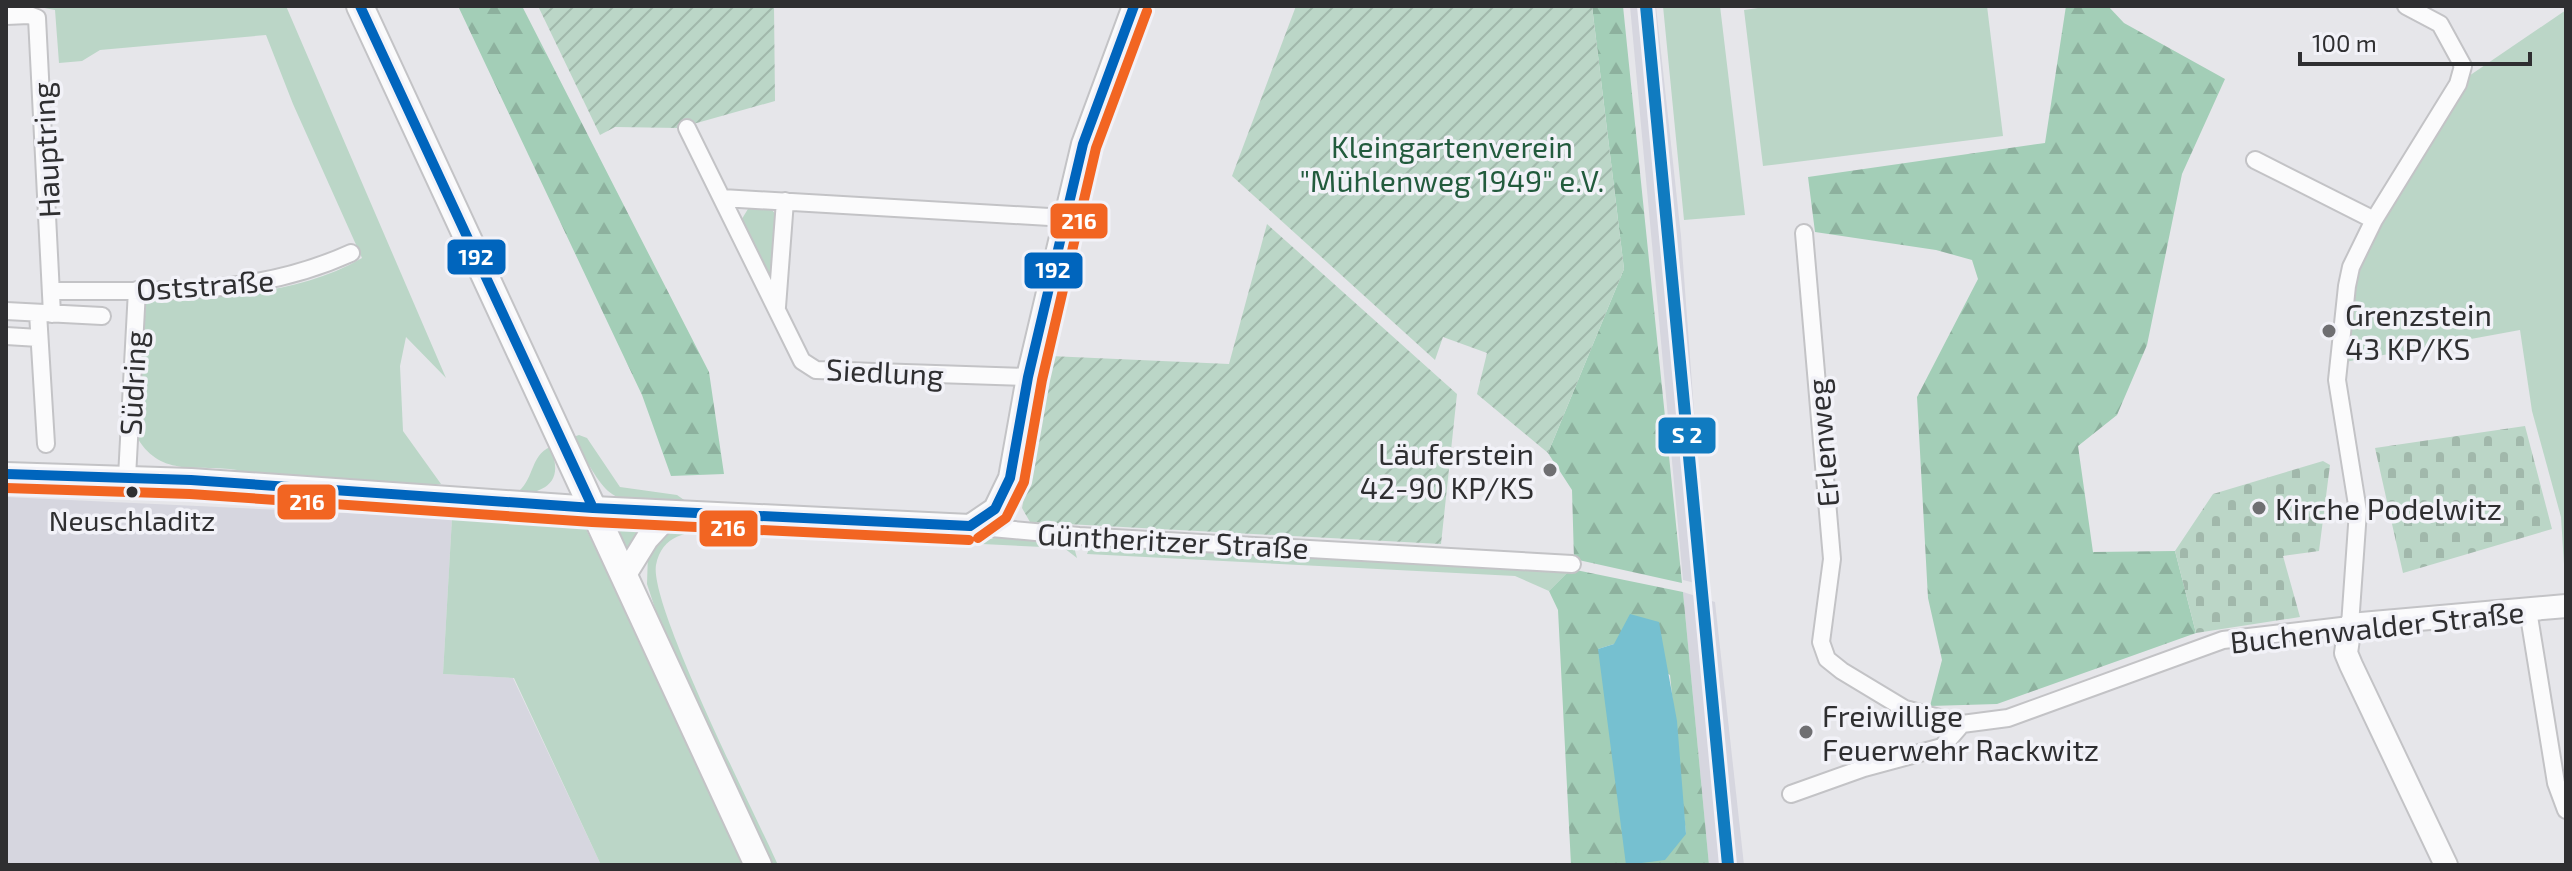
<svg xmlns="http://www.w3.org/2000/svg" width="2572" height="871" font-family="'Exo 2',sans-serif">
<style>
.built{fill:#d6d6df}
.green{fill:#bbd6c7}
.forest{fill:url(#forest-firs);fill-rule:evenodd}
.cemetery{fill:url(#cemetery-stones)}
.garden{fill:url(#garden-furrows)}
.water{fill:#76c0d0}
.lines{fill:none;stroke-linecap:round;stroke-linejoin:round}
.minor-casing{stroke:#c3c3c6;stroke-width:20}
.tertiary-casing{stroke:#c3c3c6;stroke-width:26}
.primary-casing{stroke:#c3c3c6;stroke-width:30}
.minor{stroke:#fbfbfc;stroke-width:16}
.tertiary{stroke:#fbfbfc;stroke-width:22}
.primary{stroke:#fbfbfc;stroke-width:26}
.bus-1-casing{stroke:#f2f2f8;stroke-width:16}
.bus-2-casing{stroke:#f2f2f8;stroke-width:16}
.bus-1{stroke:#0065bd;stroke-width:10}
.bus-2{stroke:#f26522;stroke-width:10}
.rail-1-casing{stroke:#f2f2f8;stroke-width:18}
.rail-1{stroke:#107bc0;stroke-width:12}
.poi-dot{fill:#6f6f72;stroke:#f2f2f8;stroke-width:3}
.bus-dot{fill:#2f2f31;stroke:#f2f2f8;stroke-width:3}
.labels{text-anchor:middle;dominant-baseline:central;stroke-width:7;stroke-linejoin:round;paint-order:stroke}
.bus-label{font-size:28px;fill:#2f2f31;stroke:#f2f2f8}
.park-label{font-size:30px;fill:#225b3d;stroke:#f2f2f8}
.street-label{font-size:30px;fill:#2f2f31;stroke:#f2f2f8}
.poi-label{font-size:30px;fill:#2f2f31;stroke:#f2f2f8;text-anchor:start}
.line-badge{stroke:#f2f2f8;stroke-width:3}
.badge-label{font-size:22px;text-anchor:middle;font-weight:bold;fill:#fff}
</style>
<defs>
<pattern id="forest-firs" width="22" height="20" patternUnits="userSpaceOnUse" patternTransform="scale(2)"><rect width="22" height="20" fill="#a3ceb7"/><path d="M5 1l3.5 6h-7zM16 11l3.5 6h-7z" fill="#8db19e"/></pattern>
<pattern id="cemetery-stones" width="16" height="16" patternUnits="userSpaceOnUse" patternTransform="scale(2)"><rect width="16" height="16" fill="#bbd6c7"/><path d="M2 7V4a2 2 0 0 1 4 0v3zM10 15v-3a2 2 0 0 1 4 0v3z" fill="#a1b8ab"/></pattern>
<pattern id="garden-furrows" width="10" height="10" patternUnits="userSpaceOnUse" patternTransform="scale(2)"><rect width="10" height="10" fill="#bbd6c7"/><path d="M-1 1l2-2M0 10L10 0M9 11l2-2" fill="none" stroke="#a1b8ab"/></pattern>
</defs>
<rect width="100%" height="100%" fill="#e6e6ea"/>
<path class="built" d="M1630,6H1656L1681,236L1707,586L1683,580Z
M6,497L452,518L443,674L513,678L601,865H6Z
M1683,592L1715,602L1744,865H1709Z"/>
<path class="green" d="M34,6H286L446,378L406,337L400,366L403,431L441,484L433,485L479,491H519C534,478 531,455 550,447C566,484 543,493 511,496L328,478L198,471L237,470C198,464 162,478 138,439L146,299C221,296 296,296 362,258L293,104L266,35L100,50L82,61L59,63L55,10Z
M1663,6H1720L1745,215L1684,220Z
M1772,6H1987L2003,136L1763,166L1744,10Z
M2566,10V579L2565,580L2561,517L2532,411L2520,330L2345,362L2359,265L2466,78Z
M751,204H767L777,216L773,283L740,222Z
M579,435L587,438L620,487L677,495L687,502C607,501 613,508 573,437Z
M461,509L563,516L586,529L748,865H601L514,678L443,674L452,518L460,517Z
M617,519L652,520L630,559L615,521Z
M681,521L751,524L773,530L795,526L970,535L991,539L999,536L1072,540L1077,558L1064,548L713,531C687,531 662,535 656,565C649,605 756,816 778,865H767L668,648L647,584L648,553L672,524Z
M1091,544L1571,569L1549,591L1515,576L1087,554Z"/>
<path class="forest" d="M458,6H522L709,372L724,474L671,476L642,395Z
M1592,6H1623L1682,583L1574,559L1572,490L1548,453L1624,269Z
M2066,6H2108L2124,23L2225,79L2182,174L2147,345L2117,415L2078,446L2093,552L2175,551L2196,633L1997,704L1930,706L1942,660L1928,598L1917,397L1978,279L1972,260L1936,250L1815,232L1808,177L2045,143Z
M1571,569L1683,592L1709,865H1571L1558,610L1549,591ZM1614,644L1670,675L1686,834L1598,649Z"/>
<path class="cemetery" d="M2525,426L2552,529L2403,573L2375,448Z
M2323,461L2330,465L2319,551L2283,556L2300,617L2196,633L2175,551L2213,494Z"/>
<path class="garden" d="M538,6H774L775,101L679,128L615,127L600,135Z
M1296,6H1592L1624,269L1548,453L1477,394L1487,353L1443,337L1435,360L1232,176Z
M1267,224L1457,394L1441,544L1030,522L1022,508L1050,356L1229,364Z"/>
<path class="water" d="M1630,614L1659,622L1677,721L1686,834L1665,860L1626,865L1598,649L1614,644Z"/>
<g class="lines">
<defs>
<path id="minor" d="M6,16L29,15L37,18L52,314
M687,128L802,361L816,370L1028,377
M2255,160L2374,220
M722,198L1066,218
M1804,233L1832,559L1821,642L1827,659L1842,671L1905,709L1962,724L2008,718L2223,640L2350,625L2358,511L2337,380L2347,286L2351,267L2374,220L2458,84L2463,66L2440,24L2406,6
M53,291C160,290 252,298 351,253
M777,307L785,201
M6,311L102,316
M38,313L46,444
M6,336L39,338
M127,477L137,290
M970,526L1079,536L1572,564
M2528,610L2556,783L2566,810
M1791,794L1864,768L1942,747L1962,724"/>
<path id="tertiary" d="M6,474L191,480L593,508L970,526L995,509L1010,478L1028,377L1083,144L1134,6
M626,573L647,539L672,512
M2446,865L2351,665L2346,653L2350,625L2566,606"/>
<path id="primary" d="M360,6L758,865"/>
</defs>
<use href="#minor" class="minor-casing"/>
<use href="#tertiary" class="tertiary-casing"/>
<use href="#primary" class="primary-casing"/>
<use href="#minor" class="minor"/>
<use href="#tertiary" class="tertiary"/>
<use href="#primary" class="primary"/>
<defs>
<path id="bus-1" d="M360,6L593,508
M6,474L191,480L593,508L970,526
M970,526L995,509L1010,478L1028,377L1083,144L1134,6"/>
<path id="bus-2" d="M6,488L190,494L592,522L969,540
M978,538L1006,518L1024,482L1042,380L1096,148L1147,11"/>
</defs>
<use href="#bus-1" class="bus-1-casing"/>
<use href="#bus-2" class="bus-2-casing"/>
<use href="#bus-1" class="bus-1"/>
<use href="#bus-2" class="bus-2"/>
<defs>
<path id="rail-1" d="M1646,6L1728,865"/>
</defs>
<use href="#rail-1" class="rail-1-casing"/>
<use href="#rail-1" class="rail-1"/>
</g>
<g class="poi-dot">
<circle cx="2329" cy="331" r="8"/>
<circle cx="1550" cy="470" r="8"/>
<circle cx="2259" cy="508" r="8"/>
<circle cx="1806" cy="732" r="8"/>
</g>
<circle class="bus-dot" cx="132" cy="492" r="7"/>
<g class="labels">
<g class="bus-label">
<text x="132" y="520">Neuschladitz</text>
</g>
<g class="park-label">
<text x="1452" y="146">Kleingartenverein<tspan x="1452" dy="34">"Mühlenweg 1949" e.V.</tspan></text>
</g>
<g class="street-label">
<text transform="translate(45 150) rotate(-93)">Hauptring</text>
<text transform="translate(205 284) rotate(-4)">Oststraße</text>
<text transform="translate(885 371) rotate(3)">Siedlung</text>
<text transform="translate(132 383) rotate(-87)">Südring</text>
<text transform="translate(1822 443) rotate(-95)">Erlenweg</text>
<text transform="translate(1173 540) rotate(3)">Güntheritzer Straße</text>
<text transform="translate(2377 626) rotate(-6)">Buchenwalder Straße</text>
</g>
<g class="poi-label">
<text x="2345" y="314">Grenzstein<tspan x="2345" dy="34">43 KP/KS</tspan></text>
<text x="1534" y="453" text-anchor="end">Läuferstein<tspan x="1534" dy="34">42-90 KP/KS</tspan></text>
<text x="2275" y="508">Kirche Podelwitz</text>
<text x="1822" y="715">Freiwillige<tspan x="1822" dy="34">Feuerwehr Rackwitz</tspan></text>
</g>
</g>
<g class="line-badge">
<rect x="1049" y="202" width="60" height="38" rx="8" fill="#f26522"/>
<rect x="446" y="238" width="61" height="38" rx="8" fill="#0065bd"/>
<rect x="1023" y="251" width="61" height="39" rx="8" fill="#0065bd"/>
<rect x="1657" y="416" width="60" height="39" rx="8" fill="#107bc0"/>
<rect x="276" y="483" width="61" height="38" rx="8" fill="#f26522"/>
<rect x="698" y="509" width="61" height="39" rx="8" fill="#f26522"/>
</g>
<g class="badge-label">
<text x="1079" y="229">216</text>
<text x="476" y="265">192</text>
<text x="1053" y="278">192</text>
<text x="1687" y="443">S 2</text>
<text x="307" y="510">216</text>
<text x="728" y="536">216</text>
</g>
<rect width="2572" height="871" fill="none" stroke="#2f2f31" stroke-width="16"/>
<path d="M2300 52v12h230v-12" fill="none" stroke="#2f2f31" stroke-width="4"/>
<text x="2312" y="52" font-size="24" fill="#2f2f31" stroke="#f2f2f8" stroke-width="6" paint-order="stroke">100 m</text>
</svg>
